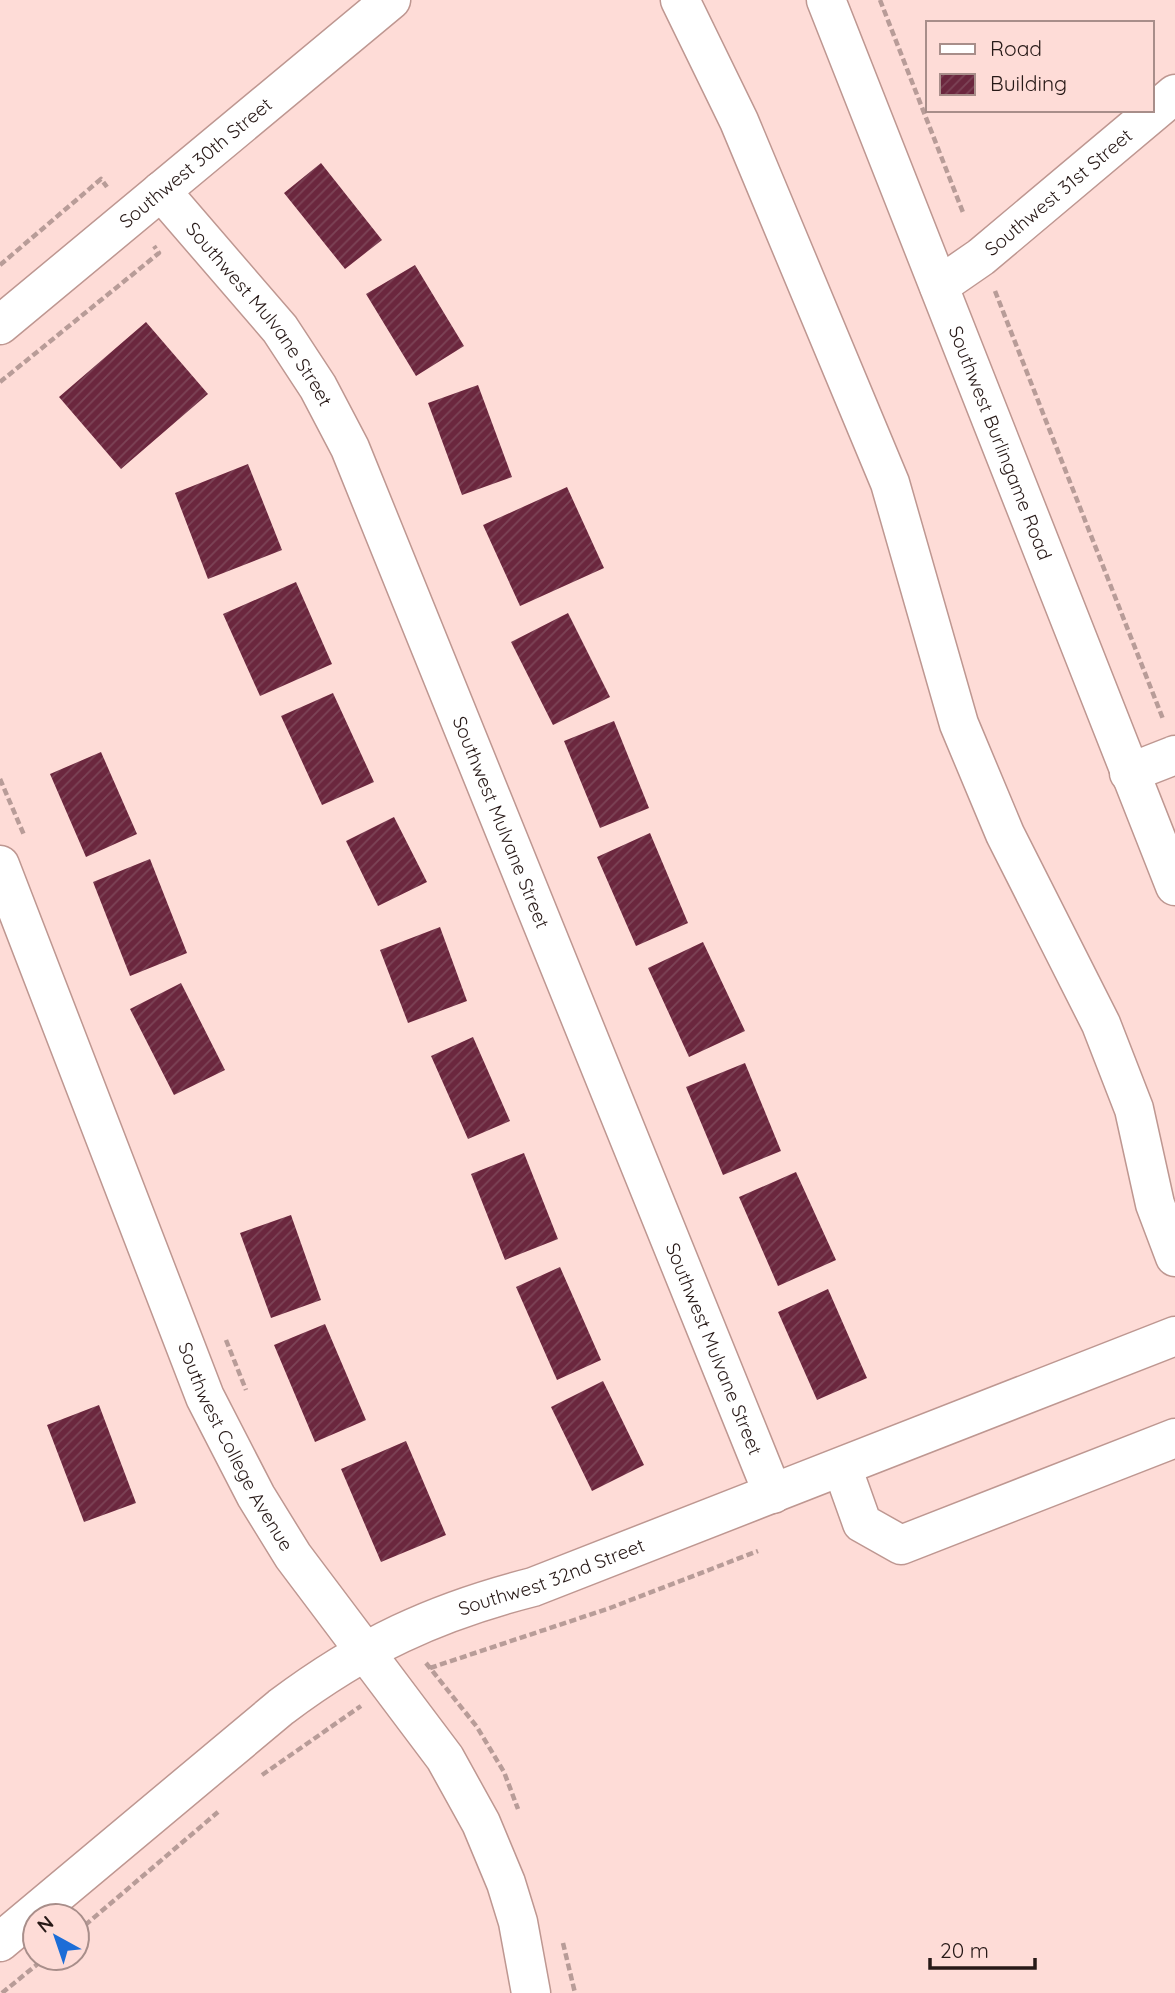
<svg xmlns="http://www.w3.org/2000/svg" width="1175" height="1993" font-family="Quicksand,sans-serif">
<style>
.building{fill:url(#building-hatch)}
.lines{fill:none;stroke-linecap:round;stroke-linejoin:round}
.minor-casing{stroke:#be9791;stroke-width:41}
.major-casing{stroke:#be9791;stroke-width:41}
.path{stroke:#b89c98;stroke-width:4.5;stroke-dasharray:7 3.5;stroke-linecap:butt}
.minor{stroke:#fff;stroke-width:38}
.major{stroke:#fff;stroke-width:38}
.labels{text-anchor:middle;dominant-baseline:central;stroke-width:7;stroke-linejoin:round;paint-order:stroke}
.street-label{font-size:19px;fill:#271917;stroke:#fedcd7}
</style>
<defs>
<pattern id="building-hatch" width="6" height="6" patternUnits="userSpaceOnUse" patternTransform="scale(1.75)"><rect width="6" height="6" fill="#6b273e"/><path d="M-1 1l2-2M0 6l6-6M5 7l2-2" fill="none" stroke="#7c4457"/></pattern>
</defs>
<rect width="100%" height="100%" fill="#fedcd7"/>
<path class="building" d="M321,163L382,240L345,269L284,193Z
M415,265L464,346L416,376L366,294Z
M146,322L208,394L121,469L59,397Z
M478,385L512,477L462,495L428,403Z
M248,464L282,550L208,579L175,493Z
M567,487L604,568L520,606L483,525Z
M296,582L332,664L260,696L223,614Z
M568,613L610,697L553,725L511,642Z
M333,693L374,782L322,805L281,716Z
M614,721L649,808L600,828L564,741Z
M101,752L137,834L86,857L50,774Z
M394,817L427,882L378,906L346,841Z
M650,833L688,923L636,946L597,857Z
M150,859L187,953L130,976L93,882Z
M440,927L467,1001L408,1023L380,950Z
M703,942L745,1031L689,1057L648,968Z
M181,983L225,1070L174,1095L130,1009Z
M473,1037L510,1121L468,1139L431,1056Z
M745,1063L781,1151L723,1175L686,1087Z
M524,1153L558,1239L505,1260L471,1174Z
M796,1172L836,1260L778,1286L739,1197Z
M291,1215L321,1300L271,1318L240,1233Z
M560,1267L601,1360L557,1380L516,1287Z
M828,1289L867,1378L817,1400L778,1312Z
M325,1324L366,1420L315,1442L274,1345Z
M603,1381L644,1465L592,1491L551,1407Z
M99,1405L136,1503L84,1522L47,1425Z
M406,1441L446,1535L381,1562L341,1469Z"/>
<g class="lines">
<defs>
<g id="minor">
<path d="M680,0L739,121L890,483L959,724L1005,834L1101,1024L1134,1109L1155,1204L1175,1257"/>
<path id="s1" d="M161,191L280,329L318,387L350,448L773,1494"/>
<path id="s2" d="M939,286L981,257L1175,94"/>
<path id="s3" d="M0,325L391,0"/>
<path d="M1129,773L1175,755"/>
<path id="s4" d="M0,865L205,1397L256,1496L293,1556L445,1758L481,1823L506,1883L518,1922L531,1993"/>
<path d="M842,1467L862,1523L901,1545L1175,1438"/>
<path id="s5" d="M0,1942L281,1707C362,1646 435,1612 533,1587L1175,1336"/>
</g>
<g id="major">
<path id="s6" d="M826,0L1175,886"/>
</g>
</defs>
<use href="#minor" class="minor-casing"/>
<use href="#major" class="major-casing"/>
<path class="path" d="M880,0L964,215
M0,265L101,179L107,187
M995,291L1163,719
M0,382L159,253L154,246
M0,779L24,835
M226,1340L246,1390
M426,1663L477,1727L504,1772L518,1809
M430,1668L610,1608L758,1551
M262,1775L361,1706
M77,1932L218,1812
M563,1943L575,1993
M2,1993L45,1958"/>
<use href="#minor" class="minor"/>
<use href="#major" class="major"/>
</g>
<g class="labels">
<g class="street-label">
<text stroke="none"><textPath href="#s3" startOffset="254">Southwest 30th Street</textPath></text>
<text stroke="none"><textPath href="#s2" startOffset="152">Southwest 31st Street</textPath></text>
<text stroke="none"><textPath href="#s1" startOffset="158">Southwest Mulvane Street</textPath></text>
<text stroke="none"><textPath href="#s6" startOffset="476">Southwest Burlingame Road</textPath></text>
<text stroke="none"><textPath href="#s1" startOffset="724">Southwest Mulvane Street</textPath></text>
<text stroke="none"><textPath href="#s1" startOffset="1292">Southwest Mulvane Street</textPath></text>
<text stroke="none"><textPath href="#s4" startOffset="628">Southwest College Avenue</textPath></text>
<text stroke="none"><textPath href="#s5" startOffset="668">Southwest 32nd Street</textPath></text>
</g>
</g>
<rect x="926" y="21" width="228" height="91" fill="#fedcd7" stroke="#a88e8a" stroke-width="2"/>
<rect x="940" y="44" width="35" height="10" fill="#ffffff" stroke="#a88e8a" stroke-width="2"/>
<text x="990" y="56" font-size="21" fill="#271917">Road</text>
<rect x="940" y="74" width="35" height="21" fill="url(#building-hatch)" stroke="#a88e8a" stroke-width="2"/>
<text x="990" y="91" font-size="21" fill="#271917">Building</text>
<g transform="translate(56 1937) rotate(320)"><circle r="33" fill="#fedcd7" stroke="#a88e8a" stroke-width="2"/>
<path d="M0-5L12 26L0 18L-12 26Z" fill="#1c6dd7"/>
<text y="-10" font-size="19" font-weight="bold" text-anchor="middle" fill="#271917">N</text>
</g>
<path d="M930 1958v10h105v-10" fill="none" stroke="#271917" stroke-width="3.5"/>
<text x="940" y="1958" font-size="21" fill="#271917" stroke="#fedcd7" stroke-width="5" paint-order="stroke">20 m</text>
</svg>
